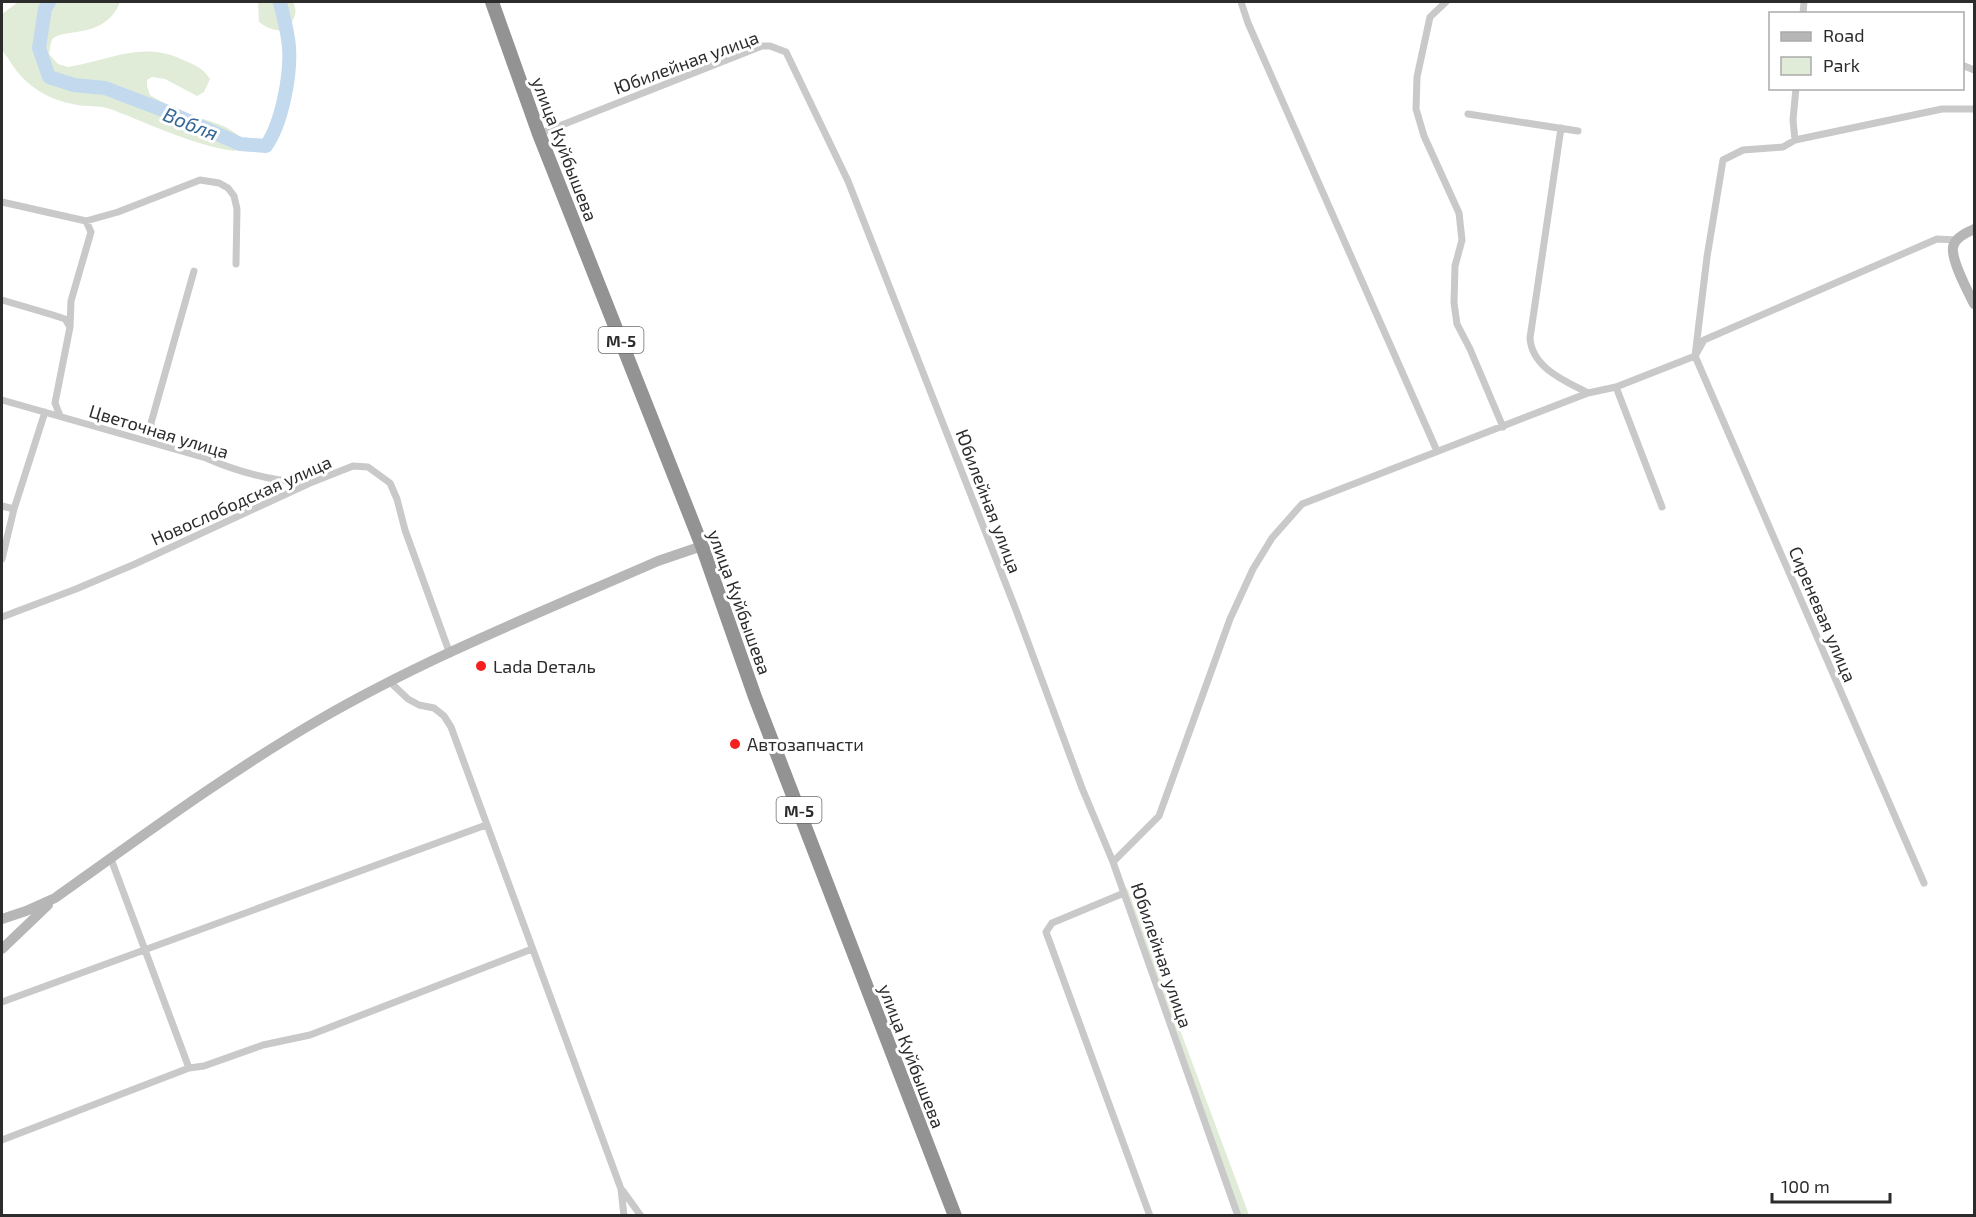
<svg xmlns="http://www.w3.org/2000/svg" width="1976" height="1217" font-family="'Exo 2',sans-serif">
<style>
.green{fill:#e1ecd8}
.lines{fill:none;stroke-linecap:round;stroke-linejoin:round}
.river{stroke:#c2d9ee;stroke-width:14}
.street{stroke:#c9c9c9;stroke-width:7}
.secondary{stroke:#b6b6b6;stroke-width:10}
.highway{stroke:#939393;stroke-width:14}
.poi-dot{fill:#f4201e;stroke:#fff;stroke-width:2}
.labels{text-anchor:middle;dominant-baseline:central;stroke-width:6;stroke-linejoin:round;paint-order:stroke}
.shield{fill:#fff;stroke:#6b6b6b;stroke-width:1.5}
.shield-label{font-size:16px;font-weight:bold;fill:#2c2c2c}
.street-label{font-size:18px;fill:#2c2c2c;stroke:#fff}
.poi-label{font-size:18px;fill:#2c2c2c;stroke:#fff;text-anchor:start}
.water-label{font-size:20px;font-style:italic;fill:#346795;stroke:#fff}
</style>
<rect width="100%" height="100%" fill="#fff"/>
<path class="green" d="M18,2H120C105,41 60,27 52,40C50,44 50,50 49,54L58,64L68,67C108,61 143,40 183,60C195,65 203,68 210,79L204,92L197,96L165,79L152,77L147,80V86L150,95C159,100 169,106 179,111C201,120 227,122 243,140L235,151C195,146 152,125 113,110C97,104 88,108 73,104C45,99 22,83 8,58C5,55 2,51 2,46C0,36 1,25 2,14Z
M258,2H293C299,14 293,21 286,30C275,31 268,29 259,22Z
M1125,886L1128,890L1249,1215H1240Z"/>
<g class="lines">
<path class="river" d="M49,2L45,9L39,48L49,77L74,85L105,88L168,112L240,144L266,146C282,123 291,75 289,47C288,32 283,16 280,2"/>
<path class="street" d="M1241,2L1248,23L1437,451
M1446,2L1430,17L1417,77L1416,109L1424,136L1459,213L1462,240L1455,266L1454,303L1457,324L1470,349L1503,427
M1803,14L1804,2
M1962,65L1974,70
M1468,114L1578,131
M1561,128L1530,338C1532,368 1565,381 1588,393
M539,134L762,46H770L786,52L848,181L1016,610L1082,788L1113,862L1238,1216
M1795,140L1793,120L1796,88
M2,202L86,221
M86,221L118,212L200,180L219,183L228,188L234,196L237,209L236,264
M2,300L53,315L65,319L70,327
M1616,387L1662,507
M2,400L206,458C238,472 272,481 307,483
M60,416L55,403L70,327L71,301L91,232L86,221
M154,443L151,423L194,271
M2,506L14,509
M2,559L14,509L45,412
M2,617L76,589L135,564L310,483L353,466L368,467L390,483L397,499L405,530L450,654
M390,682L408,699L419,705L434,708L444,716L451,727L621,1189L624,1216
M111,859L189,1068L204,1066L263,1045L310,1035L532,949
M1113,862L1159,816L1230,619L1253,569L1272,538L1302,504L1588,393L1616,387L1695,356L1707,257L1723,160L1743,150L1783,147L1795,140L1942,109H1974
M1924,883L1695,356L1704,340L1937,239L1957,240
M1124,893L1052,923L1046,932L1150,1216
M2,1002L486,825
M2,1140L189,1068
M623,1191L641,1216"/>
<path class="secondary" d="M1974,229C1967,233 1955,237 1953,247C1951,261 1968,291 1974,304
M2,919L26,911L55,898C141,837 226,774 317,721C425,658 544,611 658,561L702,546
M2,949L48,905"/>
<path class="highway" d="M492,2L539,134L702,546L755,697L955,1216"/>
</g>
<g class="poi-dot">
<circle cx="481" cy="666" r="6"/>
<circle cx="735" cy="744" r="6"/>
</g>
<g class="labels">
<g class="shield">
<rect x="598.5" y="327" width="45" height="26" rx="4.5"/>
<rect x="776.5" y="797" width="45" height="26" rx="4.5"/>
</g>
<g class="shield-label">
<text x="621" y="340">М-5</text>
<text x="799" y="810">М-5</text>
</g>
<g class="street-label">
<text transform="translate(686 62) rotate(-20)">Юбилейная улица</text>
<text transform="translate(565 149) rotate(69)">улица Куйбышева</text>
<text transform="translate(159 431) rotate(17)">Цветочная улица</text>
<text transform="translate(241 500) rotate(-24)">Новослободская улица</text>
<text transform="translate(989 501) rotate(69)">Юбилейная улица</text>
<text transform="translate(740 602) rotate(70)">улица Куйбышева</text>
<text transform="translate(1823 614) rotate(67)">Сиреневая улица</text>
<text transform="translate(1162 955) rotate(71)">Юбилейная улица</text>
<text transform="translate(912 1056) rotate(69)">улица Куйбышева</text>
</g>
<g class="poi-label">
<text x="493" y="666">Lada Dеталь</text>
<text x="747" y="744">Автозапчасти</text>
</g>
<g class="water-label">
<text transform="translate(191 123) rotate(22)">Вобля</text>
</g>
</g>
<rect width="1976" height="1217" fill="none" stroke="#2c2c2c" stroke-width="6"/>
<rect x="1769" y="12" width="195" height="78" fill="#ffffff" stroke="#ababab" stroke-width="1.5"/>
<rect x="1781" y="32" width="30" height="9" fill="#b6b6b6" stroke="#ababab" stroke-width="1.5"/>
<text x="1823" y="42" font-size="18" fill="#2c2c2c">Road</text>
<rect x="1781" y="57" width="30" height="18" fill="#e1ecd8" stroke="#ababab" stroke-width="1.5"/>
<text x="1823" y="72" font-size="18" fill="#2c2c2c">Park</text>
<path d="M1772 1193v9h118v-9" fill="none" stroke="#2c2c2c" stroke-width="3"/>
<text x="1781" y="1193" font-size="18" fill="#2c2c2c" stroke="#ffffff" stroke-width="4.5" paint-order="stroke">100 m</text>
</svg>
